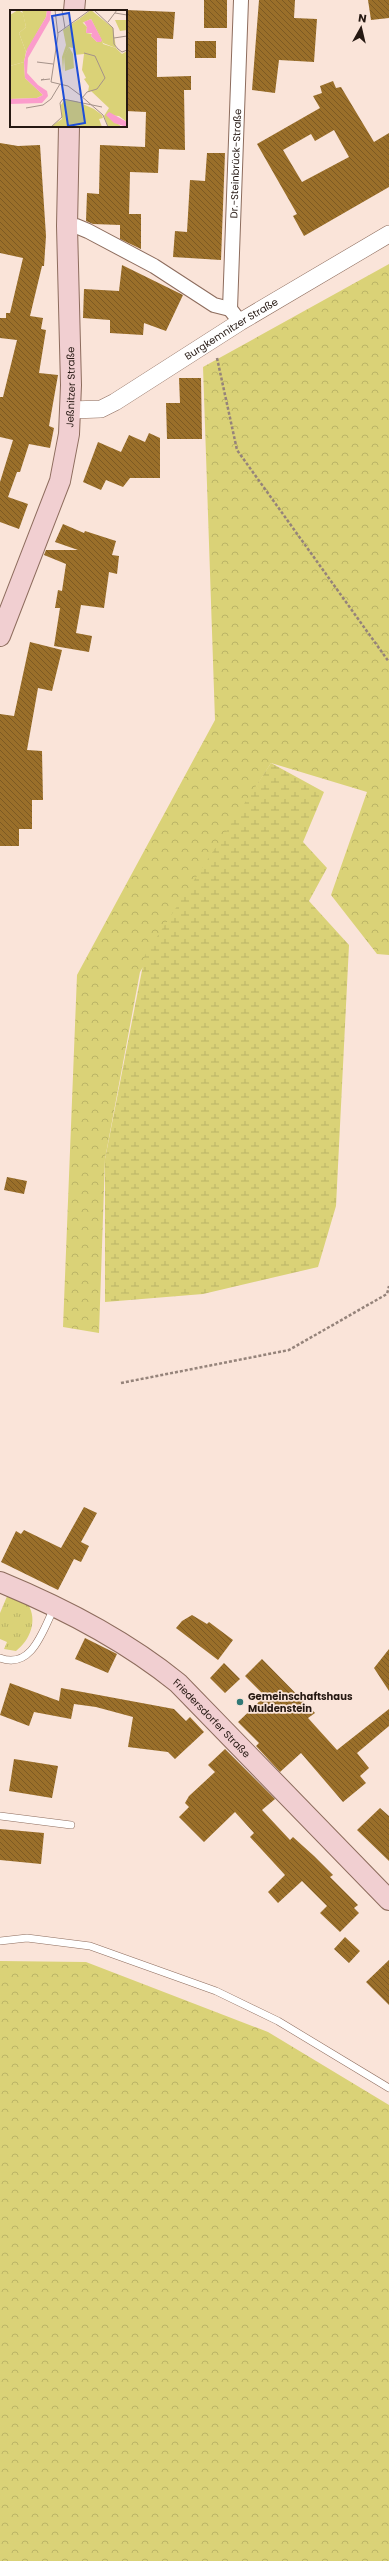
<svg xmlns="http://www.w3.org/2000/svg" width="389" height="2561" font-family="Poppins,sans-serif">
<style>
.grass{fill:url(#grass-tufts)}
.forest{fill:url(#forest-crowns)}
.wetland{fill:url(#wetland-marsh)}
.building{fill:url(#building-back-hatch);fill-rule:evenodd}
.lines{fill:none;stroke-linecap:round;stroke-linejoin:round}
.service-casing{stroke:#8d6c5d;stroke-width:8}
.minor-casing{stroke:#8d6c5d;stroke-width:16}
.tertiary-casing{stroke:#8d6c5d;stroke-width:18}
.secondary-casing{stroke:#8d6c5d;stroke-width:22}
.path{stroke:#95837a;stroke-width:2.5;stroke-dasharray:3 2;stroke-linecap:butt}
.service{stroke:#fff;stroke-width:7}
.minor{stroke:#fff;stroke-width:14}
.tertiary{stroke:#fff;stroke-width:17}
.secondary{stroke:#f1cfd1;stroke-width:20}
.poi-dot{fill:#317976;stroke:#fae4d9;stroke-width:1.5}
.labels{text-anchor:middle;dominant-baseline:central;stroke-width:3.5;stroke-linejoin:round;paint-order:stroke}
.street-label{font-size:10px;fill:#251812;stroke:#fae4d9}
.poi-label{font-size:10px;font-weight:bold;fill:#251812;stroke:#fae4d9;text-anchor:start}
.inset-road{fill:none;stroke:#a59289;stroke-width:1}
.view{fill:#1d4ed8;fill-opacity:0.15;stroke:#1d4ed8;stroke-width:2}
.inset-edge{fill:none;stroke:#251812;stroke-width:2}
</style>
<defs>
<pattern id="grass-tufts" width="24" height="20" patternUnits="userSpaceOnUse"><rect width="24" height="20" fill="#dad277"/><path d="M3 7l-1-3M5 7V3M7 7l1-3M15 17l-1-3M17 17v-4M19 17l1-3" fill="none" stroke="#bbb466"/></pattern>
<pattern id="forest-crowns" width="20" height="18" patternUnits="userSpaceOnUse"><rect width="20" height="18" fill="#dad277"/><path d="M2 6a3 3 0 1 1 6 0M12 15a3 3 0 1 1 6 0" fill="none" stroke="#bbb466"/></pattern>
<pattern id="wetland-marsh" width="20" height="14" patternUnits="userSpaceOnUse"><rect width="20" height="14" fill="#dad277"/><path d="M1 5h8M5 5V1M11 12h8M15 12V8" fill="none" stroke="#bbb466"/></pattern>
<pattern id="building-back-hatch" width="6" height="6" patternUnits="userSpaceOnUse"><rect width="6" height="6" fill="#9a6f2a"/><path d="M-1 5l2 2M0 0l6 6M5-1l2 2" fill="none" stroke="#7d5a23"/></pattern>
</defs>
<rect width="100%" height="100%" fill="#fae4d9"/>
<path class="grass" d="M8,1594L28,1604C38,1621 30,1640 16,1651L4,1649L7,1642L0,1639V1613Z"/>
<path class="forest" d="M389,264V955L377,954L331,895L367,792L271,763L140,972L105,1159L99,1333L63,1327L77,975L215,720L203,367Z
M0,1961L86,1962L268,2032L389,2105V2561H0Z"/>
<path class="wetland" d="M271,763L324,792L303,842L327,868L309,901L349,945L336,1206L318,1267L203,1294L105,1302V1159L145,955Z"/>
<path class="building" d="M204,0H227V28H204Z
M259,0H295L294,18L317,19L314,62L279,60L275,93L252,90Z
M368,0H389V18L371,20Z
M126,10L175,12L173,39L157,38V77L191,76V90H184L185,150L159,149L158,173L130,172L129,214H141V249L120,239V225L93,224L86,221L87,193L99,194L100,145L145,147L146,112L126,111Z
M195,41H216V58H195Z
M333,81L336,88L341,87L374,142L389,133V187L304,236L293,216L297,214L257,144L320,108L313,96L322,93L320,86ZM334,130L349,157L302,182L283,150L311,134L315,141Z
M0,143L18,146L40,145L46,236L44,266H42L30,316L43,318L41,329L46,330L39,373L58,375L49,426L54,428L50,448L29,444L20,472H17L8,497L28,504L19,529L0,522V482L13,440L0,437V397H3L17,340L0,338V318H6V313H10L23,258L0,253Z
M207,153H225L221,260L173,257L175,231L187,232L190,180L205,181Z
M122,265L183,295L166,331L144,323L143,335L110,333V320L83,318L84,289L119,291Z
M179,378H201L202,439H167L166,403H180Z
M149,433L160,438V478H130L123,487L106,480L101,490L83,482L98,442L121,452L129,435L145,442Z
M63,524L84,533L85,531L116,541L112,555L119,556L117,574L109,572L104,608L81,605L76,633L92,636L89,652L54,646L60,608H55L58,590L62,591L66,564L44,555L46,550H78L55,542Z
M30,642L62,650L52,691L38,688L27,750L42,751L43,800H32V829H19V846H0V714L14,716Z
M7,1177L27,1181L24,1194L4,1190Z
M84,1507L97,1513L81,1542L89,1546L81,1562L74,1559L58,1590L1,1562L16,1531L21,1534L24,1530L61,1548Z
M192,1615L207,1624L209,1622L233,1640L218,1660L176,1628L182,1621Z
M85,1638L117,1654L108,1673L75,1659Z
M389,1649V1691L374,1668Z
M262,1659L315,1713L308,1718L337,1750L389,1709V1726L357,1753L369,1768L360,1776L366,1783L343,1802L301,1753L280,1772L256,1746L259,1743L238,1722L265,1696L245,1676Z
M224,1663L240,1679L225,1693L210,1678Z
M10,1683L59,1701L61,1688L174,1709L186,1721L190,1717L204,1732L175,1759L168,1752L128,1747L133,1717L96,1707L74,1704L71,1719L34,1712L29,1726L0,1715Z
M225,1749L275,1799L262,1810L290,1840L293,1837L314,1856L333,1875L330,1877L358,1905L354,1908L359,1913L340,1932L320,1913L327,1906L302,1881L278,1903L268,1892L285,1875L250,1837L254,1833L235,1812L204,1842L179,1817L189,1807L185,1803L189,1796L215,1772L208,1765Z
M14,1759L58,1766L52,1798L9,1791Z
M380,1808L389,1816V1861L357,1830Z
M0,1829L44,1833L41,1864L0,1860Z
M345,1937L360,1951L349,1963L334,1949Z
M389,1960V2005L366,1982Z"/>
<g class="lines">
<defs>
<path id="service" d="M0,1658C32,1670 43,1630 54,1608
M0,1816L71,1825
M0,1941L27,1938L90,1946L216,1991L278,2021L389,2088"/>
<g id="minor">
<path d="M67,226H76L88,231L154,266L214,305L230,309"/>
<path id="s1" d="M240,322L230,309L241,0"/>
</g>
<g id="tertiary">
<path id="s2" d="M71,410L101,409L115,402L240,322L389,234"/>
</g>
<g id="secondary">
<path d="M74,11L75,0"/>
<path id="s3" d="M0,636L60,481L69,434L71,385L67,226L69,126"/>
<path id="s4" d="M0,1582C63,1608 125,1640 178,1683L389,1900"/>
</g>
</defs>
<use href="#service" class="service-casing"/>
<use href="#minor" class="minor-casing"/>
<use href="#tertiary" class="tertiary-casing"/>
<use href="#secondary" class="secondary-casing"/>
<path class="path" d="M217,358L237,450L389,662
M121,1383L289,1350L387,1294L389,1286"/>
<use href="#service" class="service"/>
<use href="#minor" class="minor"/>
<use href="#tertiary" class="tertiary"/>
<use href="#secondary" class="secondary"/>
</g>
<circle class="poi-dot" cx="240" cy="1702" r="4"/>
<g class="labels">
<g class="street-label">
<text stroke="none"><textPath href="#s1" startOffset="162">Dr.-Steinbrück-Straße</textPath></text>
<text stroke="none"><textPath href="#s2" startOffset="183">Burgkemnitzer Straße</textPath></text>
<text stroke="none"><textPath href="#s3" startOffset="261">Jeßnitzer Straße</textPath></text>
<text stroke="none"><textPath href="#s4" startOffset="254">Friedersdorfer Straße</textPath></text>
</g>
<g class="poi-label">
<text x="248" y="1696">Gemeinschaftshaus<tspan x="248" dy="12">Muldenstein</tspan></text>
</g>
</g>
<g transform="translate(10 10)">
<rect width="117" height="117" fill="#fae4d9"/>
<path d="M8,0L13,3L16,17L9,23L16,42L14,52L0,56V5ZM81,0L103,18L106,38L93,33L81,9L72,13L69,9ZM105,10H117V20L110,21Z" fill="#dad277"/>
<path d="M12,0H37L36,7L16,42L9,23L16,17ZM69,9L77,17L76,23L82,24L81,26L87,32L92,30L93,34L106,38L112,44L117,41V112L109,106L97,105L112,117H98L94,106L99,98L81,81L78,82L79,76L74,69L76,68L72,60L74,44L64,45L63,38L59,37L54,47L53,62L52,47L56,35L53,20ZM14,52L15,68L33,85L27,88L0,89V56ZM54,90L66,91L84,99L92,105L93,108L89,109L92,117H40L52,109L51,95Z" fill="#dad277"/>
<path d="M59,37L63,44L64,58L55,61L54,46Z" fill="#dad277"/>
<path d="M37,0H41L40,10L18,48L17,63L28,75L37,81L38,86L32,93L0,94V89L27,88L33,85L15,68L14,52L17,39L36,7ZM81,9L92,30L91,32H87L81,26L82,23H76L77,17L74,12ZM99,102L117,112V117L104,113L96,105Z" fill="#fb9ccb"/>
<path class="inset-road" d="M45,0L48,25L41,72L58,76L70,85L93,105L98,117M52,0L55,18M84,0L103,18L104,34L108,39L112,42L117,40M105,3L117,5M98,12L107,0M48,23L80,0M104,28L117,26M27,52L43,54M34,69L31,70L40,69M73,87L77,82L87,79L95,68L85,46L74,43M16,98L33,95L41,89L50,74M41,117L52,107L50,93L53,89L92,97"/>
<path class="view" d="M59,3L75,113L58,116L42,6Z"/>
<rect width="117" height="117" class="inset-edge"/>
</g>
<g transform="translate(361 28) rotate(8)" stroke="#fae4d9" stroke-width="3" paint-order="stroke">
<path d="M0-3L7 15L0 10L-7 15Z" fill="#251812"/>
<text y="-6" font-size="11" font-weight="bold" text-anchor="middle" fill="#251812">N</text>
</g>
</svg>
